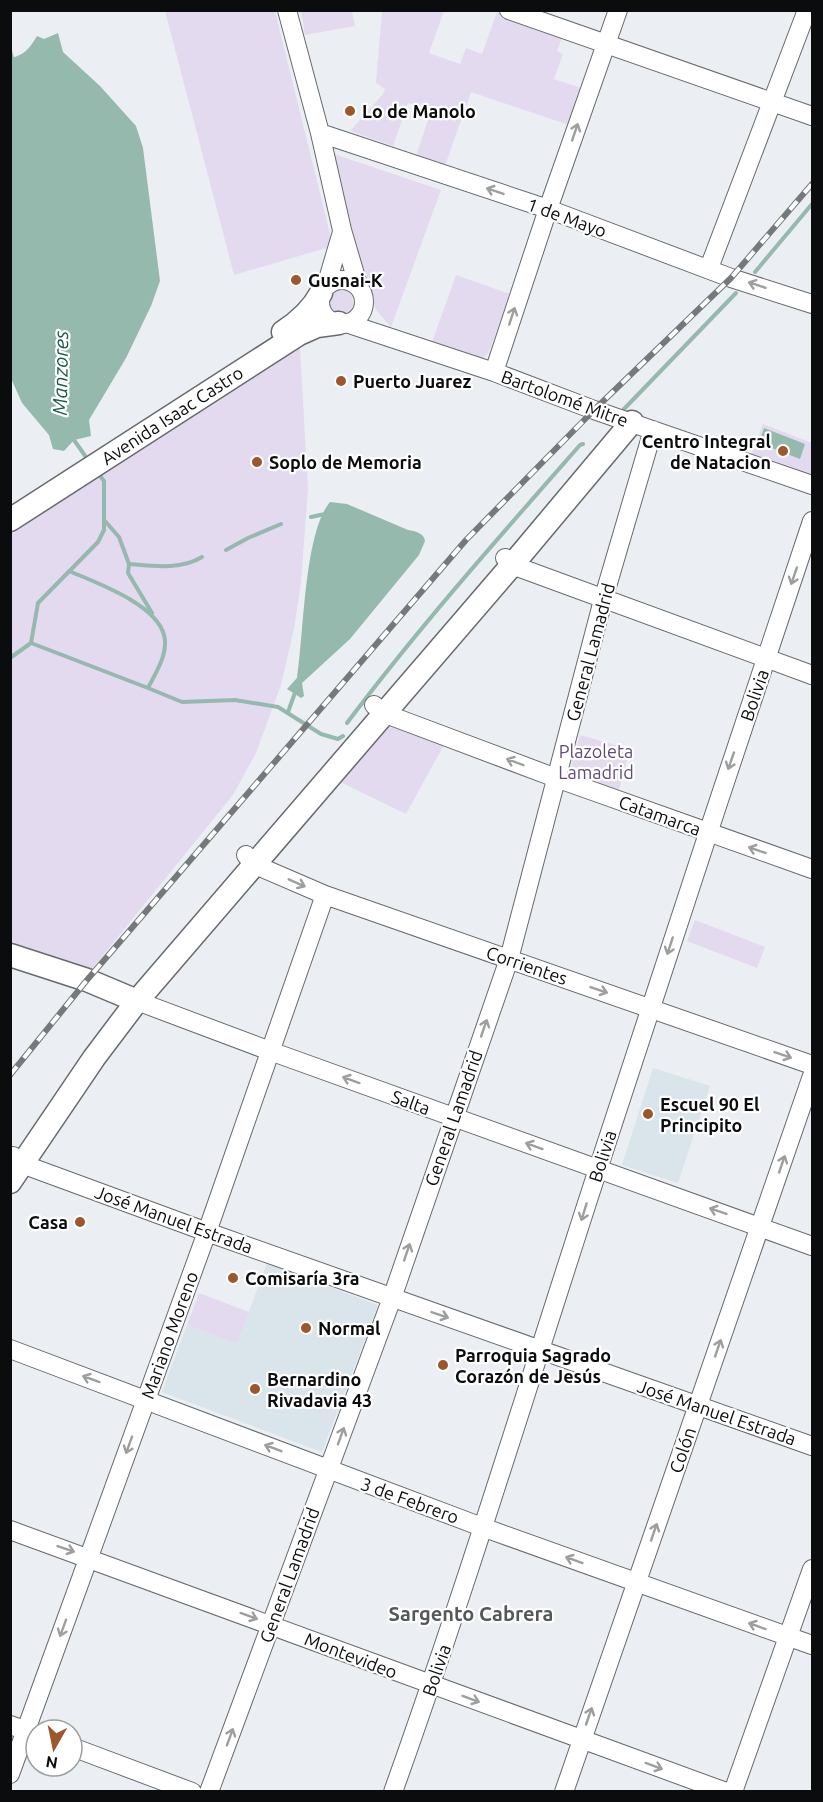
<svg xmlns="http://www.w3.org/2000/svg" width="823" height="1802" font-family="Ubuntu,sans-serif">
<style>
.built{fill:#d9e4eb}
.green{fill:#e4daef}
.water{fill:#95b9ac}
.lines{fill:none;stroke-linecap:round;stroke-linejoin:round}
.stream{stroke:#95b9ac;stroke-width:4}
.minor-casing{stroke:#666a6d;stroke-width:20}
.major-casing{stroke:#666a6d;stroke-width:25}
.minor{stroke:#fff;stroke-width:18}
.major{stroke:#fff;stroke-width:22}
.rail-casing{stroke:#76797b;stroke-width:6}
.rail{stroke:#fff;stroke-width:4;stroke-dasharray:11;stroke-linecap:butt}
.oneway{stroke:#9d9e9e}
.poi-dot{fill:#9d572d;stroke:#fff;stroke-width:2}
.labels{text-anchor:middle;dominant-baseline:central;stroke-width:4.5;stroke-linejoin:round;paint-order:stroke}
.poi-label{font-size:18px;font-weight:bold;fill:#0b0c0d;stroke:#fff;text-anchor:start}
.street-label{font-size:18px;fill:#0b0c0d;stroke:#fff}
.park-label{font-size:18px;fill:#614b77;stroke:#fff}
.water-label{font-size:20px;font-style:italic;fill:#175b48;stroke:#fff}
.neighbourhood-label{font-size:20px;font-weight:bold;fill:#54585b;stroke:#fff}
</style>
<rect width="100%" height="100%" fill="#ebeff3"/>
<path class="built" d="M653,1068L710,1086L678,1183L622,1165Z
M267,1263L378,1305L322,1452L162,1392L187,1325L237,1344Z"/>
<path class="green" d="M165,11H275L333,246L234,275Z
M301,11H352L355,26L305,35Z
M382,11H444L429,53L460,64L466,48L482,54L497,12L563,35L557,51L563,54L554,79L581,88L569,125L471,92L444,169L415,159L431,111L408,103L393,146L350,131L383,94L385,89L376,83Z
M331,153L441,190L391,327L377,311L365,286Z
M456,275L510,294L488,354L480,360L432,342Z
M325 303a14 14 0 1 1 28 0a14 14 0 1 1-28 0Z
M295,347L300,348L308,488L301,583L294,629L281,685L256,753L233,795L87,975L11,946L10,529Z
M763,424L812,443V479L751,456Z
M388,725L444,745L406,814L338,781Z
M580,735L630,749L619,790L575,778L571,767Z
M695,920L765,947L757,968L687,941Z
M199,1293L249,1312L237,1344L187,1325Z"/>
<path class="water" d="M58,33L63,52L100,86L136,126L143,148L160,281L151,306L126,358L89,420L91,436L74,440L64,451L53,449L49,435L22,403L10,376L11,58C24,55 30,48 37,36L44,39Z
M764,428L805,444L800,459L759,443Z
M330,502L347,504L408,530C415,531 424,533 425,541L419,555L350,639L302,683L304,696L301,698L287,689L297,678C304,634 304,533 330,502Z"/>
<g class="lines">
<path class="stream" d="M10,51L13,61
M755,272L812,204
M624,409L736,293
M74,436V440L88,460
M311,517L325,514
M105,521L119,537L129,564C153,566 181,570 202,557
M226,550L248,538L281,524
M129,564L128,573L152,613
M69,571C97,583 156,604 164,635C169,653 156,672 148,688L182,702L235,700L278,707L321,734L338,739L343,736
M31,643L148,688
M10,658L31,643L38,603L98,542L104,530V481L98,473
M288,712L296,690
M347,723C420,626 500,536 580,445L583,444"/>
<defs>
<path id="minor" d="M287,10L320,133L342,230L359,288
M509,10L812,116
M320,133L548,209L731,278L812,304
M709,268L807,10
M320 302a22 22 0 1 1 44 0a22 22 0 1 1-44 0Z
M326,286L342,232
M346,323L494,372L594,410L812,485
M494,372L548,209L618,10
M505,558L512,565L812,675
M374,705L383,713L556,778L812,869
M246,855L253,864L325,895L812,1065
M137,1001L270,1051L812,1246
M13,1156L22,1164L207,1232L812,1446
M10,1349L482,1527L812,1645
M10,1530L726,1792
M10,1725L36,1734
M72,1747L192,1792
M10,1774L207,1232L325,895
M209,1792L392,1298L509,959L603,600L653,430
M393,1792C467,1585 531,1375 599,1166C669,950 740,736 812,521
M564,1792L812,1076
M733,1792L812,1569"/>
<path id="major" d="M283,332C300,321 312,310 321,293
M10,520L299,334L317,326L339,323
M10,955L87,980L137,1001
M10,1182L94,1058L137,1001L512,565L632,422"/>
</defs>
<use href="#minor" class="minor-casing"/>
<use href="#major" class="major-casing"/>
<use href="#minor" class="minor"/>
<use href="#major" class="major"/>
<defs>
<path id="rail" d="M10,1075L87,980L466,540L594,410L731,278L812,184"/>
</defs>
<use href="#rail" class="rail-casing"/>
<use href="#rail" class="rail"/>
</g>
<defs><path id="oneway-shaft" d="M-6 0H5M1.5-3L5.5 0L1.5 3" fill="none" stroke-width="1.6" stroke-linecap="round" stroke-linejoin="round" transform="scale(1.5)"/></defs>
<g class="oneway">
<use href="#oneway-shaft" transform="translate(575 132) rotate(-71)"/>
<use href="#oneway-shaft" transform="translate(495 191) rotate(-161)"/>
<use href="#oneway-shaft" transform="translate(757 285) rotate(-162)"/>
<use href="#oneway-shaft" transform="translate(512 316) rotate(-72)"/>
<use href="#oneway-shaft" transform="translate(794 576) rotate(109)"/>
<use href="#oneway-shaft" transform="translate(731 761) rotate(109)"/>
<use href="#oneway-shaft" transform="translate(515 762) rotate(-159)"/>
<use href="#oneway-shaft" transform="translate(757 850) rotate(-161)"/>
<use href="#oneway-shaft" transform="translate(297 883) rotate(24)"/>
<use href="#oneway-shaft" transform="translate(670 946) rotate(108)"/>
<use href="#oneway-shaft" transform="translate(599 990) rotate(19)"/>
<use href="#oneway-shaft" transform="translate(484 1028) rotate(-71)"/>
<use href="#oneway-shaft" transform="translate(783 1055) rotate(19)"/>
<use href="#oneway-shaft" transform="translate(351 1080) rotate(-160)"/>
<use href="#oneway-shaft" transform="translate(534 1146) rotate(-160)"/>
<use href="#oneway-shaft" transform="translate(782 1164) rotate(-71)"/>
<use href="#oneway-shaft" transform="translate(718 1211) rotate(-161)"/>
<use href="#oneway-shaft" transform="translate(584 1212) rotate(107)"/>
<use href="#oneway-shaft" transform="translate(407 1252) rotate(-71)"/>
<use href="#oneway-shaft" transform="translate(440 1315) rotate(19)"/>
<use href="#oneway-shaft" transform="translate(718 1348) rotate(-71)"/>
<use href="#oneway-shaft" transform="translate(91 1379) rotate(-160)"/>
<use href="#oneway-shaft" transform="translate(341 1436) rotate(-70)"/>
<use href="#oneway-shaft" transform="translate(129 1445) rotate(110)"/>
<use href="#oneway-shaft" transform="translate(273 1448) rotate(-159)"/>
<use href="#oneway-shaft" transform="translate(654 1532) rotate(-71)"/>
<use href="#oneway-shaft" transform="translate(66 1549) rotate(19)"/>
<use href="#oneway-shaft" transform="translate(574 1560) rotate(-160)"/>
<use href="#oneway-shaft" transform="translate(249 1616) rotate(20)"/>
<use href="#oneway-shaft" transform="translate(757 1626) rotate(-160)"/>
<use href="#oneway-shaft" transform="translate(63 1628) rotate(110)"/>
<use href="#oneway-shaft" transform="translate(471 1699) rotate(20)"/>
<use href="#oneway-shaft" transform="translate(589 1716) rotate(-71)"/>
<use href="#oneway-shaft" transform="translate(230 1737) rotate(-70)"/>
<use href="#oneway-shaft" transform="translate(654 1766) rotate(20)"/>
</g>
<g class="poi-dot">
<circle cx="350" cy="111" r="6"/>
<circle cx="296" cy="280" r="6"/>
<circle cx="341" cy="381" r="6"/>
<circle cx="783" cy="451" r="6"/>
<circle cx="257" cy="462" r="6"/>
<circle cx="648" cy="1114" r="6"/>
<circle cx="80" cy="1222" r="6"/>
<circle cx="233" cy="1278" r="6"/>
<circle cx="306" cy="1328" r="6"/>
<circle cx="443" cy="1365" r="6"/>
<circle cx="255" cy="1389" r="6"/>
</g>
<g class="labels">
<g class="poi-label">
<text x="362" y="111">Lo de Manolo</text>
<text x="308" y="280">Gusnai-K</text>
<text x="353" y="381">Puerto Juarez</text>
<text x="771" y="441" text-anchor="end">Centro Integral<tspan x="771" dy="21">de Natacion</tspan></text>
<text x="269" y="462">Soplo de Memoria</text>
<text x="660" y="1104">Escuel 90 El<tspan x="660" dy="21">Principito</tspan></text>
<text x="68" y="1222" text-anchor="end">Casa</text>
<text x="245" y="1278">Comisaría 3ra</text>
<text x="318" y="1328">Normal</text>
<text x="455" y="1355">Parroquia Sagrado<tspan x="455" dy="21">Corazón de Jesús</tspan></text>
<text x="267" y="1379">Bernardino<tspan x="267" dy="21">Rivadavia 43</tspan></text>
</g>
<g class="street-label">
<text transform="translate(567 217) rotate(20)">1 de Mayo</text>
<text transform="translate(565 398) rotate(20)">Bartolomé Mitre</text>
<text transform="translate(172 415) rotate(-33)">Avenida Isaac Castro</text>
<text transform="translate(590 652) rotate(-75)">General Lamadrid</text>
<text transform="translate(754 695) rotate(-71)">Bolivia</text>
<text transform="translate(660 815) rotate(20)">Catamarca</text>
<text transform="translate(527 965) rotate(19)">Corrientes</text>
<text transform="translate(411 1102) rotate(20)">Salta</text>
<text transform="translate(453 1118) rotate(-71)">General Lamadrid</text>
<text transform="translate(602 1156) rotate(-72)">Bolivia</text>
<text transform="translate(174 1219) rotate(20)">José Manuel Estrada</text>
<text transform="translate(169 1335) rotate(-70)">Mariano Moreno</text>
<text transform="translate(717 1412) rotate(19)">José Manuel Estrada</text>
<text transform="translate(682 1450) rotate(-71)">Colón</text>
<text transform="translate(410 1500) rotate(20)">3 de Febrero</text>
<text transform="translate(289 1575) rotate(-70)">General Lamadrid</text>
<text transform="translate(351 1655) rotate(21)">Montevideo</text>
<text transform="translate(436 1670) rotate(-71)">Bolivia</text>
</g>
<g class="park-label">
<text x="596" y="751">Plazoleta<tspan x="596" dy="21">Lamadrid</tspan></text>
</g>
<g class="water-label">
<text transform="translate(60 373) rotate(-89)">Manzores</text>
</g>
<g class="neighbourhood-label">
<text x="471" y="1613">Sargento Cabrera</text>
</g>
</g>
<rect width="823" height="1802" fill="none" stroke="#0b0c0d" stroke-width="24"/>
<g transform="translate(54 1748) rotate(189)"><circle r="28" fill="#ffffff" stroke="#9d9e9e" stroke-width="1.5"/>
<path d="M0-4.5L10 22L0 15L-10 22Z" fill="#9d572d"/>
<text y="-9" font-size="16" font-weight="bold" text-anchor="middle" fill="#0b0c0d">N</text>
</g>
</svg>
